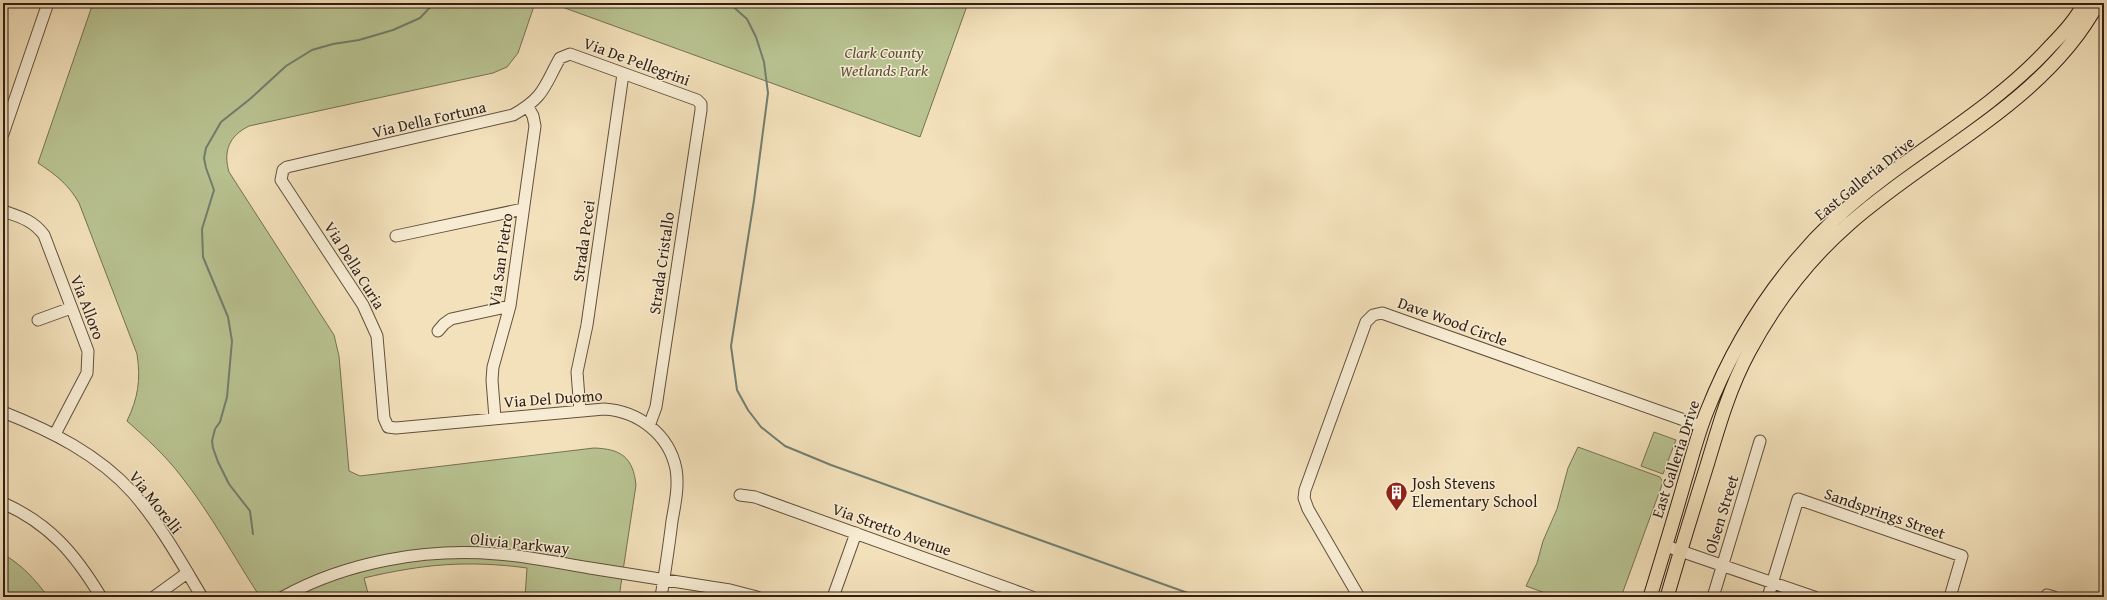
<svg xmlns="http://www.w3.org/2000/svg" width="2107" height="600" font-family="'Gentium Book Plus',serif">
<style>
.green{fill:#b9c392;stroke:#757153}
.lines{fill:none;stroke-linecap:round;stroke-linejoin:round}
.stream{stroke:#717e6f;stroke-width:2}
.minor-casing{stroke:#62503e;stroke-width:13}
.major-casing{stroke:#311f14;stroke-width:15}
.minor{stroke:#f7ecd3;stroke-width:11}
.major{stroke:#f3e1bb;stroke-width:13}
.labels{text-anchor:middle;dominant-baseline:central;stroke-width:3;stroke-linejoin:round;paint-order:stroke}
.park-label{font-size:16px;font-style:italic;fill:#5a503a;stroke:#f7ecd3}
.street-label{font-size:16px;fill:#311f14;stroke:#f7ecd3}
.poi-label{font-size:16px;fill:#311f14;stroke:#f7ecd3;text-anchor:start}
</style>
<rect width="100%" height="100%" fill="#f3e1bb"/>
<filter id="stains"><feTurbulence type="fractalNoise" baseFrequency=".005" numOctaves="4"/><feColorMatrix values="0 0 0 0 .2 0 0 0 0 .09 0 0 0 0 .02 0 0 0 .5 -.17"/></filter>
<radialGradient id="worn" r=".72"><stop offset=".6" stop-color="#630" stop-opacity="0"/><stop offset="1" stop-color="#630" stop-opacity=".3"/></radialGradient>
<path class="green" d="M102,3H535L518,53L507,67L493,73L249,126C229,136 223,151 229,172L334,335L339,356L349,471L360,476L594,448C621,449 633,457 636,485L619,597H525L527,568C468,560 423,564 364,578L369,597H260C234,557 211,514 181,476C165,455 146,438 127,421C138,398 141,380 137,354L79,203C69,185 55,174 38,163L92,6Z
M551,3H968L920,137Z
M1654,432L1676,440L1663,474L1641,466Z
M1578,447L1660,477L1663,482L1621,597H1556L1526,586L1537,563L1543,541L1557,509L1568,468Z
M3,554C22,565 35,579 48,597H3Z"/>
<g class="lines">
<path class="stream" d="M729,3L747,19L756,37L764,62L768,93L754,200L731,346L737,390L748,410L761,427L785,446L831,465L1199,597
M253,534L250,511L229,484L218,462L213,448L212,441L215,429L220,422L227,397L232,341L228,317L203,257L202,229L214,190L206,168L204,158L206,148L221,122L250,99L286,66L312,50L333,44L359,40L393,30L420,18L434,3"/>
<defs>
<path id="minor" d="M3,134L48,3
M3,211C20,217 33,220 44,235L88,351L87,373L55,434
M396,236L523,209
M38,320L71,308
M438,331L444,324L451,319L510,306
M580,411L577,372L587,325L623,74
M3,412C51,431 98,454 133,493C160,524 181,562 202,597
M495,418L492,380L493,367L510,306L535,126L533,116L528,107
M649,426L656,407L701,110V104L697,100L570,54L560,58C544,86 545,97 513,115L287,167L283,170L281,180L363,305L377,336L384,418L388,427L396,428L604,409C638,411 669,434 676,469C679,486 675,504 672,521C669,546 665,572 661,597
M740,495L755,497L1032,597
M3,503C50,524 75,554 101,597
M1666,546L1814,597
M154,597L187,573
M283,597C346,562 425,548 497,554C528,556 559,563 590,568C636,575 683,583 730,590L757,597
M833,597L856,533
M1359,597L1308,509L1304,498L1305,490L1366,322L1373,315L1382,313L1701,426
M1713,597L1760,441
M1768,597L1798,499L1962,556L1950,597
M2046,597L2047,595L2054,597"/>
<path id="major" d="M1650,597C1662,558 1674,519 1685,480C1692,457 1698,433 1707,411C1736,338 1778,273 1835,219C1900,158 1982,118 2044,53C2058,38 2075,22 2084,3
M1667,597C1680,552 1694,507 1708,462C1719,425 1730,387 1749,352C1774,305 1809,259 1849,224C1930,152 2046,101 2098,3"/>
</defs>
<use href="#minor" class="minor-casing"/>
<use href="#major" class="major-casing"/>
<use href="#minor" class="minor"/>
<use href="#major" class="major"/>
</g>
<defs>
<symbol id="building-pin" viewBox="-11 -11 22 30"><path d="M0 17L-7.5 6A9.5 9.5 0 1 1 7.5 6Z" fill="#8f2418" stroke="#f7ecd3"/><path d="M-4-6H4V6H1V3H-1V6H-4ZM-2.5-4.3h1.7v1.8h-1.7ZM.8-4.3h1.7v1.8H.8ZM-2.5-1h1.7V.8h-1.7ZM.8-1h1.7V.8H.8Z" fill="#fff"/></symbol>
</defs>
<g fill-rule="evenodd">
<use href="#building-pin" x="1384" y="480" width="25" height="34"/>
</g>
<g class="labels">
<g class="park-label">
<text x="884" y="52">Clark County<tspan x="884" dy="18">Wetlands Park</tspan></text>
</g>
<g class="street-label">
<text transform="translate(637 61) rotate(20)">Via De Pellegrini</text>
<text transform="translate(429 119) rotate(-13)">Via Della Fortuna</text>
<text transform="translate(1864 178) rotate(-39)">East Galleria Drive</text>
<text transform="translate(583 241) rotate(-82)">Strada Pecei</text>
<text transform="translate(500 260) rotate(-82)">Via San Pietro</text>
<text transform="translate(661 263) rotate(-82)">Strada Cristallo</text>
<text transform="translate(355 265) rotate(58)">Via Della Curia</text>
<text transform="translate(88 307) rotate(69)">Via Alloro</text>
<text transform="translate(1453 321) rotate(20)">Dave Wood Circle</text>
<text transform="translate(553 398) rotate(-4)">Via Del Duomo</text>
<text transform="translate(1675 459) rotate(-72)">East Galleria Drive</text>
<text transform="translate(156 502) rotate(52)">Via Morelli</text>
<text transform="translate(1885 513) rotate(19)">Sandsprings Street</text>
<text transform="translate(1721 514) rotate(-73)">Olsen Street</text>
<text transform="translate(892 529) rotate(20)">Via Stretto Avenue</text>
<text transform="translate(520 543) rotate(6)">Olivia Parkway</text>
</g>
<g class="poi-label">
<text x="1412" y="483">Josh Stevens<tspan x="1412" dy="18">Elementary School</tspan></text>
</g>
</g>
<rect width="2107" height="600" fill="none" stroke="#f3e1bb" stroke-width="16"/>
<rect x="4" y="4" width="2099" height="592" fill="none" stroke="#311f14" stroke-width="2"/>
<rect x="8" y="8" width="2091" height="584" fill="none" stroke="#311f14"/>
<rect width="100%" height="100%" filter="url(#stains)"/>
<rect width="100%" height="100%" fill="url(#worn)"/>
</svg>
